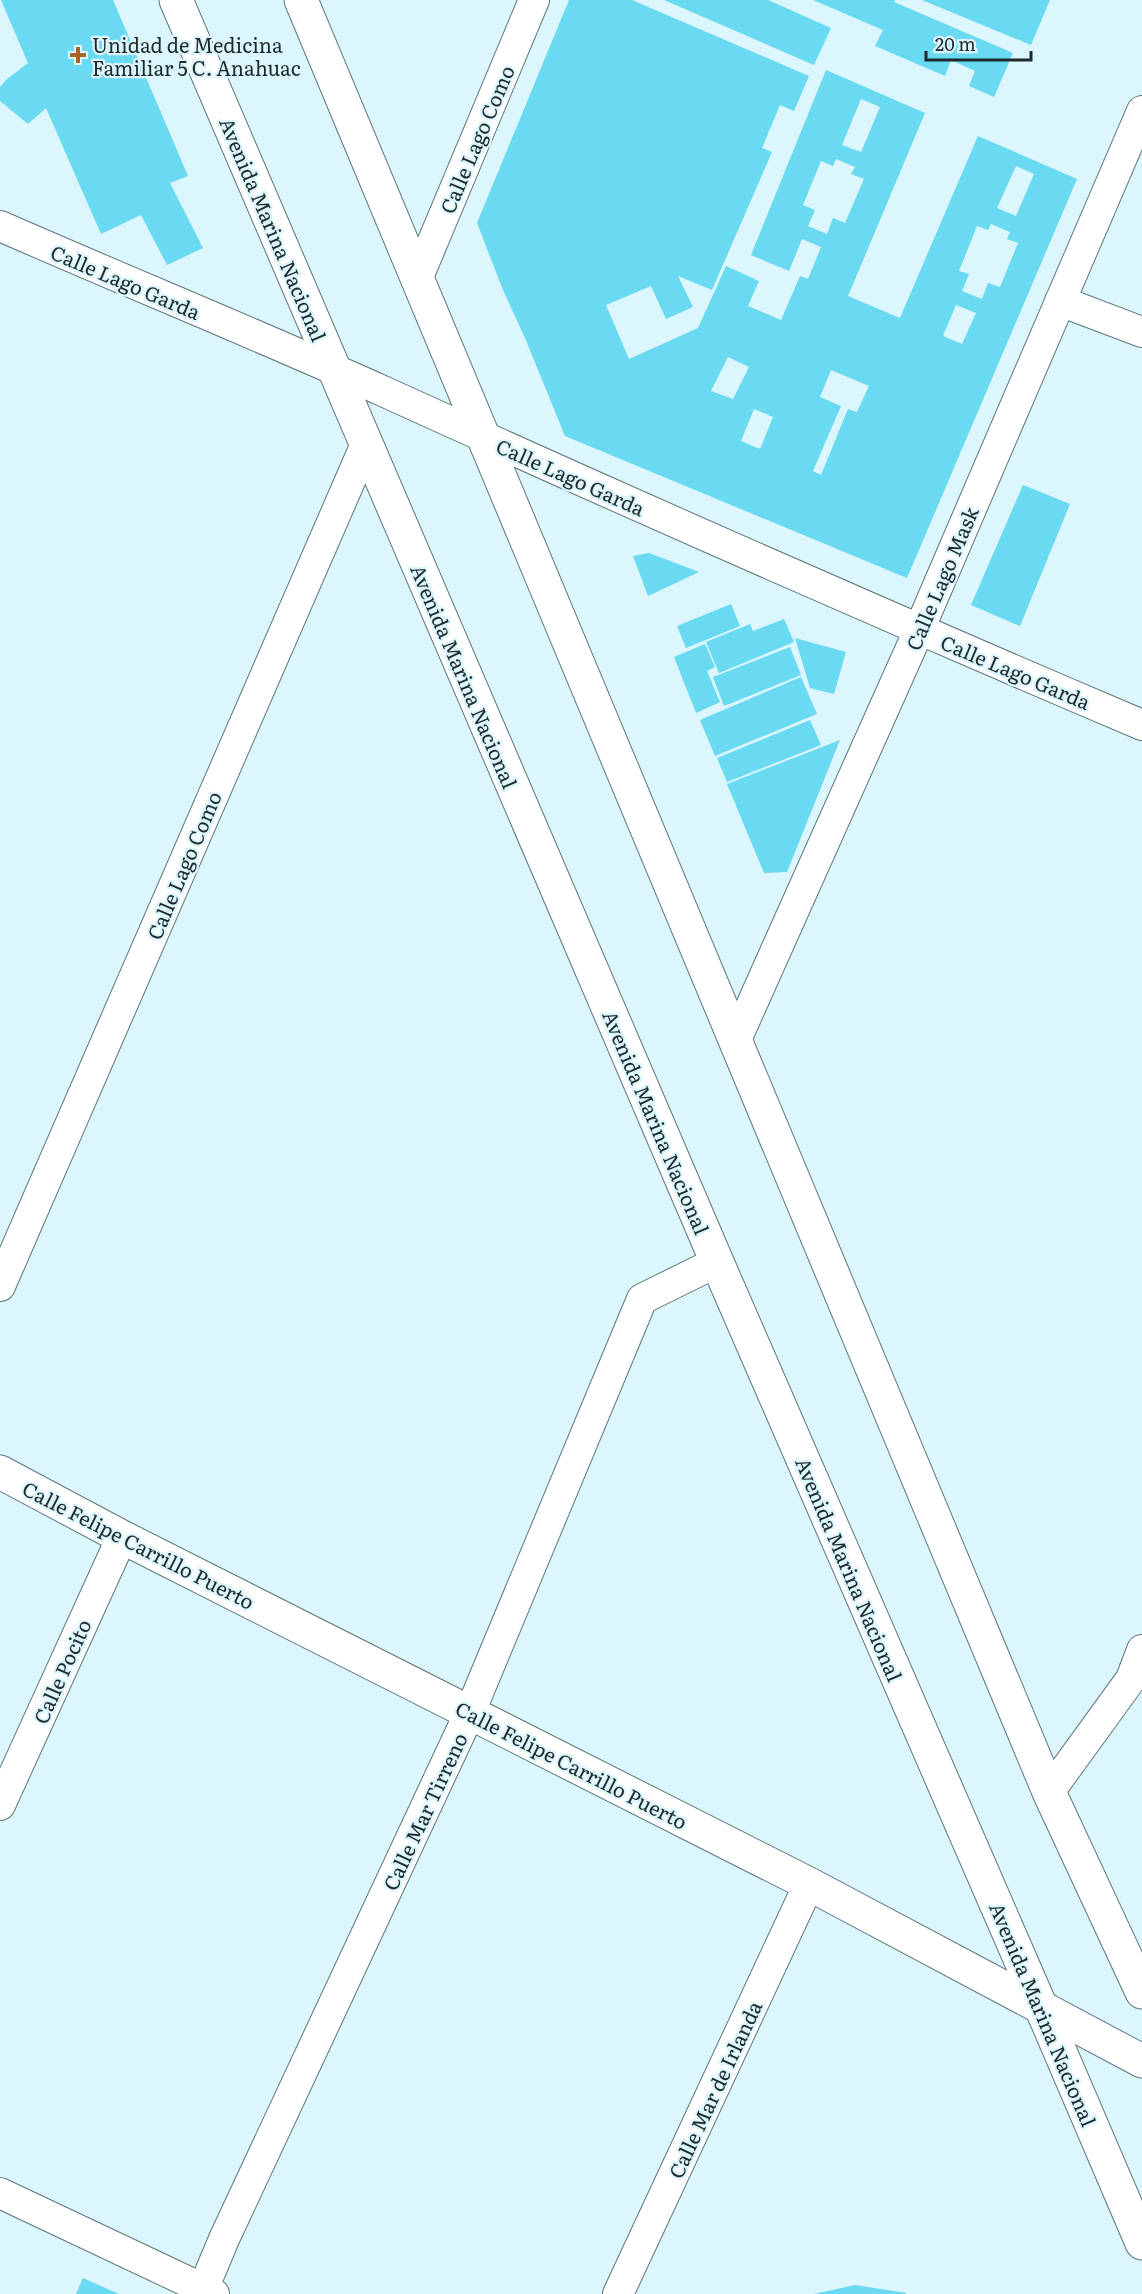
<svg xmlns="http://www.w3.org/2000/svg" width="1142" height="2294" font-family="Literata,serif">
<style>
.building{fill:#69daf2;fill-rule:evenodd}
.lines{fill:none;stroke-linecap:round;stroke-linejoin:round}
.minor-casing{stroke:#5d757b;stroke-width:32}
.tertiary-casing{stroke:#5d757b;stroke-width:35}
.secondary-casing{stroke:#5d757b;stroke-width:35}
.minor{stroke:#fff;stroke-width:30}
.tertiary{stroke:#fff;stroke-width:33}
.secondary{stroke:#fff;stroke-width:33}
.poi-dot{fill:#a26728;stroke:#dbf6fc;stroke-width:2}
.labels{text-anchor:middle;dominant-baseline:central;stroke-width:4.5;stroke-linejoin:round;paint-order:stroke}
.poi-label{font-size:20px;fill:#1f292c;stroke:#dbf6fc;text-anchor:start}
.street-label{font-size:20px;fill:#1f292c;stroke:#dbf6fc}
</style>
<rect width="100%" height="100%" fill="#dbf6fc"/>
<path class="building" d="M1,0H113L188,176L170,183L203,248L167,265L141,215L101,234L46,108L28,124L0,101V87L7,79L28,63Z
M569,0H632L809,76L794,111L780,105L762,148L772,152L712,290L678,276L693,307L666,319L651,286L606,305L629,359L698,328L726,266L759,281L748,306L781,320L800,276L808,279L821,247L802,239L789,271L751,255L826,70L925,113L848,296L900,318L978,136L1077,179L907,578L565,436L525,338L503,290L477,223ZM861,99L880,107L861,152L842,145ZM836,159L855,167L851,174L864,179L845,223L833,218L827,234L808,226L815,210L803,205L821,161L833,166ZM1016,166L1034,174L1016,216L997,208ZM991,224L1010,232L1007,239L1018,243L1000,287L988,283L982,299L962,291L969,274L959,271L977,226L988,230ZM956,305L976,313L962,344L943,336ZM728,357L749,367L733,399L711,391ZM831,370L869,386L857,412L848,409L821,475L813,471L841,406L820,397ZM754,409L773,417L760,449L741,441Z
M664,0H768L831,28L814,65Z
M813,0H895L894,2L1013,53L994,97L969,86L975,71L951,60L945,76L875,46L883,30Z
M922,0H1050L1031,45Z
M1023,485L1070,504L1020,626L971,605Z
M649,553L699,572L648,596L633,556Z
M731,604L740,626L686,648L677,626Z
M784,619L794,642L719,673L706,642L750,624L753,631Z
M795,638L846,652L834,694L810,688Z
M705,644L715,667L707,671L720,702L696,713L674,657Z
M790,647L801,675L724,706L713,677Z
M801,677L817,714L715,756L700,720Z
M810,720L821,745L727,782L717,758Z
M840,740L787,872L764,873L727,784Z
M83,2278L119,2294H76Z
M855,2285L906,2293V2294H814Z"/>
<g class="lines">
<defs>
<path id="minor" d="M0,226C128,282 258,335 385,392C636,506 888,617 1142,725
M418,277L534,0
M1060,301L1142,332
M735,1042L919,630L1142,111
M0,1286L366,444
M1049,1792L1131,1679L1142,1650
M0,1805L122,1537
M0,2193L214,2294
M201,2294L224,2239L470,1712L642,1299L717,1262
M618,2294L809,1884"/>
<path id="tertiary" d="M0,1472L122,1537L809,1884L1142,2061"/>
<path id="secondary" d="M176,0L717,1262L1041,2007L1142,2243
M301,0L1049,1792L1142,1992"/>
</defs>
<use href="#minor" class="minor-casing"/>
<use href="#tertiary" class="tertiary-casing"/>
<use href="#secondary" class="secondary-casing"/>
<use href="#minor" class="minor"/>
<use href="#tertiary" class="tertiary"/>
<use href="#secondary" class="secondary"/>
</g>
<path class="poi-dot" d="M75 46h6v6h6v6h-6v6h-6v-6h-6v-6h6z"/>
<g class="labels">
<g class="poi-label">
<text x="92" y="44">Unidad de Medicina<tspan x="92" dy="23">Familiar 5 C. Anahuac</tspan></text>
</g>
<g class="street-label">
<text transform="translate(476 139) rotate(-67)">Calle Lago Como</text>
<text transform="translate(274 229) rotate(67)">Avenida Marina Nacional</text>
<text transform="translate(126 281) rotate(23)">Calle Lago Garda</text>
<text transform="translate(571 476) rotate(24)">Calle Lago Garda</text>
<text transform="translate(941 578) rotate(-67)">Calle Lago Mask</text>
<text transform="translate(1016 671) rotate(23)">Calle Lago Garda</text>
<text transform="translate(465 676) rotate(67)">Avenida Marina Nacional</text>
<text transform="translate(183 865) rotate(-67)">Calle Lago Como</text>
<text transform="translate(657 1122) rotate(67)">Avenida Marina Nacional</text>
<text transform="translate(139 1544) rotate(27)">Calle Felipe Carrillo Puerto</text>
<text transform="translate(850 1569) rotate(67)">Avenida Marina Nacional</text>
<text transform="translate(61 1671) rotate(-66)">Calle Pocito</text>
<text transform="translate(572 1764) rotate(27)">Calle Felipe Carrillo Puerto</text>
<text transform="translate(424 1811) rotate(-65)">Calle Mar Tirreno</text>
<text transform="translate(1044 2014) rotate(67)">Avenida Marina Nacional</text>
<text transform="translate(714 2089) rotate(-65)">Calle Mar de Irlanda</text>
</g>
</g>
<path d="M926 51v9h105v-9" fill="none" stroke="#1f292c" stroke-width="3"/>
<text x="935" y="51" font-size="18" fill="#1f292c" stroke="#dbf6fc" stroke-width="4.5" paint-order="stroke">20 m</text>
</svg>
